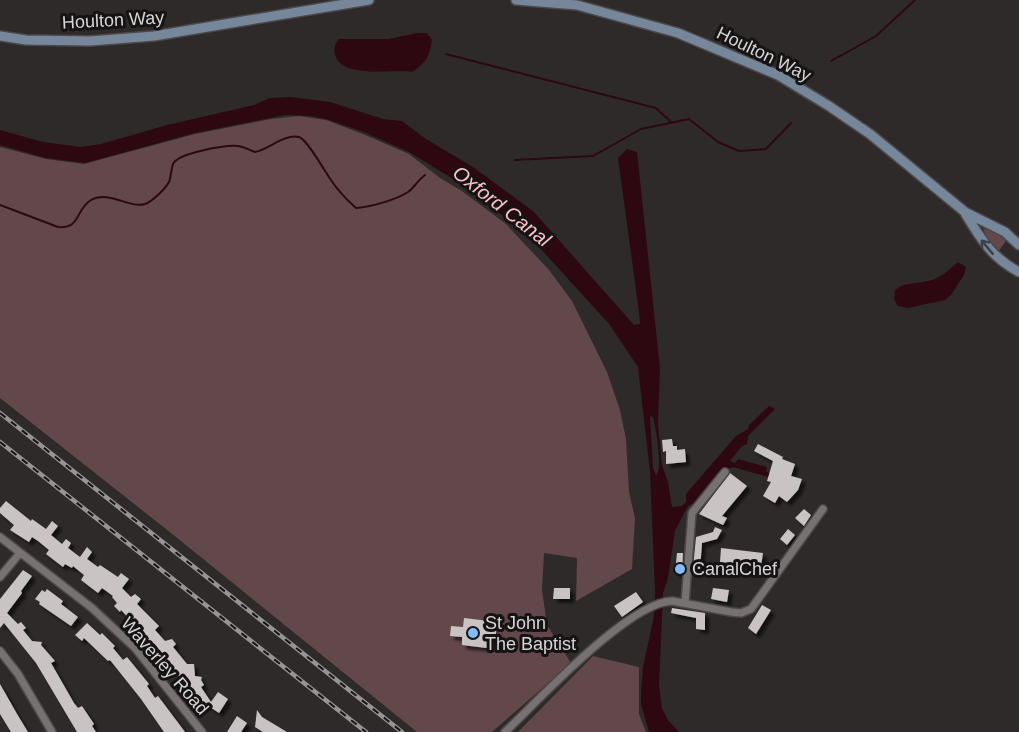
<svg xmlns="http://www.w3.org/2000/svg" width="1019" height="732" font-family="Helvetica,sans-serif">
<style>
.green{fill:#62474b}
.water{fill:#2d0811;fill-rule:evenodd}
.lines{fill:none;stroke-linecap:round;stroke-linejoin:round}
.stream{stroke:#2d0811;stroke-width:2}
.building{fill:#c9c3c3;filter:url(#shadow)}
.street-casing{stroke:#4d4849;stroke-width:10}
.secondary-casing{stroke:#4d4849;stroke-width:12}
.street{stroke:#777172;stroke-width:7}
.secondary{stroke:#77879b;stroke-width:9}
.rail-casing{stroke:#989494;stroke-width:4.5}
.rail{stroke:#151313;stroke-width:2;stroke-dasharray:7;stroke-linecap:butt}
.oneway{stroke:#3c4149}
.poi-dot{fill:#80bdfa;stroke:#151313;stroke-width:2}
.labels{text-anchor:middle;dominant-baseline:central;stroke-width:6;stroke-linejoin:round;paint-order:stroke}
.street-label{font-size:18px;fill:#d8d4d5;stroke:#151313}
.poi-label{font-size:18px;fill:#d8d4d5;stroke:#151313;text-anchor:start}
.water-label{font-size:20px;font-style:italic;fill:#ffc1c9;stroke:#151313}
</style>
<defs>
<filter id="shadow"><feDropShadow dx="4" dy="4" stdDeviation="1.5" flood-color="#0009"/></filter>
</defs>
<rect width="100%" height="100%" fill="#2e2a2a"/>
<path class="green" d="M299,116L326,120L363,134L409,154L440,178L462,191L506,224L549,270L572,301L607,372L620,410L626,439L629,492L635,518L632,569L576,601L577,558L544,553L542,590L547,625L571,663L492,732H417L171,533L0,398V147L46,159L84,164L195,134L271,119Z
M983,228L1008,238L998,252L987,239Z
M593,656L639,667V714L646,732H518Z"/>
<path class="water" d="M417,33H427L432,40C429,57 427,62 412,72C391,69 344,78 336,57C333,49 334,45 339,39H388Z
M291,97L330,102L383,119L402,121L426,139L473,167L534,212L634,325L640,324L639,312L618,158L627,149L637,152L660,368L658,424L662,465L668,482L672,507L682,506L686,502V494L736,436L748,429L749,425L769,406L775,409L748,436L747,444L742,446L730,461L735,463L738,459L767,467L766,471L770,474L768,477L733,467L726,470L720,473L696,502L688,506L675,531L668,578L663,593L659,685L662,708L668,720L679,732H649L641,704V693L643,667L654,616L655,592L650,472L638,367L609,324L530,237L463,185L409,152L364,132L326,119L310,116L285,115L195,133L85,163L46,158L0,145V130L43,142L81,147L101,144L167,125L254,105L270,98ZM650,416L653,417C656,428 663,468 656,476L653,468Z
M958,262L966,267L964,275L951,295L945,300L908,308L898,306L894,299L895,290C904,282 917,284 928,281C941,278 949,270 958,262Z"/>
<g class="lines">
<path class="stream" d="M446,54L656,108L671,122
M831,61L876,36L915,0
M515,160L593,156L641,129L689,119L718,142L739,151L766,149L791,123
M0,205L58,227C81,229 75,210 91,200C109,190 130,209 145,204C153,201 165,189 169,182C171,177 171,170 173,164C178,153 225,145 238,146C244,147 250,150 255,152C270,149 283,134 299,137C307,139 325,172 331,180C338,191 346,199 356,208C370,207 396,200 408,192C414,188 418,180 425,175"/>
</g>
<path class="building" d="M672,439L673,446H677V450L685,449L686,462L666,464V451L663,452L662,440Z
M758,444L783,457L782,459L795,464L791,476L802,479L798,490L787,502L779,496L775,503L763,496L771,482L767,481L773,461L754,451Z
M730,473L747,486L722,516L727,518L723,525L699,514Z
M6,501L31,521L32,519L46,529L52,521L58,526L51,535L62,544L66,539L71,543L68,548L80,557L87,547L92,552L87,559L98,567L100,565L118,577L121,573L129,579L122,588L131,597L135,594L141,599L137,604L159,626L155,630L165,641L172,639L176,644L173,647L187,664H194L195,676L202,677L201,680L204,685L201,687L211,702L218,692L228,699L219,713L207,705L202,709L196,702L172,666L154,643L152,645L139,631L140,630L121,610L120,612L114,606L117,603L112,597L113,596L102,588L98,593L81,580L84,575L73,566L72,568L65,564L63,567L46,554L49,550L38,541L32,537L29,542L10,530L14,525L0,513V508Z
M804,509L811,515L804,526L795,518Z
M715,527L722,530L717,539L702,543L700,569L693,568L696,537L713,532Z
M788,529L795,535L787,545L780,539Z
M721,548L763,553L761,566L720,562Z
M677,553H683L682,574L675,573Z
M23,570L32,576L21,591L22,593L7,613L18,624L21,622L26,628L23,630L32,641L42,642L41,645L55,661L51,663L74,703L78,708L82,706L94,724L92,726L96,732H77L36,663L4,623L0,628V599Z
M554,588H570V599H553Z
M713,588L729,590L727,602L711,599Z
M47,589L63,601L61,604L78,617L71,626L39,604L40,602L35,599L42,590L45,592Z
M636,592L643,602L622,617L614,606Z
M762,605L771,610L756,634L748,628Z
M672,608L705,613V630L696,629V618L671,613Z
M464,618L489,621V629L496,630V639H488L487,648L462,645V637L450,636L451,626L463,627Z
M87,623L100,635L102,633L115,646L113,648L123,660L127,657L149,684L147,686L155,698L158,696L185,732H164L141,699L110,660L108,661L84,638L82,641L75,635Z
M0,684L17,714L28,732H11L0,714Z
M257,710L262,717L287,732H263L255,727Z
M237,716L247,723L241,732H227Z"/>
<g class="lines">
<defs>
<path id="street" d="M0,537L92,608L135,648L202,732
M0,577L20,553
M685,603L692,513L725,472
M0,651L18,674L52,732
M505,732C538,701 629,602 672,601L731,612L741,613L751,609L823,509"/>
<path id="secondary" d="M516,0L577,5L678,33L778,75L829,106L870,134L965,212L1005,232L1019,245
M0,36L26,40L90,41L154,36L369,0
M965,213C981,239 991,257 1019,272"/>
</defs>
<use href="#street" class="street-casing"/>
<use href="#secondary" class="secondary-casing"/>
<use href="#street" class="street"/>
<use href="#secondary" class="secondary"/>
<defs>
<path id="rail" d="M0,413L402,732
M0,442L366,732"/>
</defs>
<use href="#rail" class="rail-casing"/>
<use href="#rail" class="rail"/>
</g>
<defs><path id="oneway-shaft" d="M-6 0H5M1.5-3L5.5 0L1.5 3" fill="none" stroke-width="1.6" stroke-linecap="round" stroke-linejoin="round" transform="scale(1.5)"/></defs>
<use class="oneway" href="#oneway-shaft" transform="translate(987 247) rotate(-130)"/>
<g class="poi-dot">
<circle cx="680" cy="569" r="6"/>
<circle cx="473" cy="633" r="6"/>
</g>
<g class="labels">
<g class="street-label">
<text transform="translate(113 20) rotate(-3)">Houlton Way</text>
<text transform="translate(764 54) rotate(26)">Houlton Way</text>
<text transform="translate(165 666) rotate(49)">Waverley Road</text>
</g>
<g class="poi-label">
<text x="692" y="569">CanalChef</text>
<text x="485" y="623">St John<tspan x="485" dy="21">The Baptist</tspan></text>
</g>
<g class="water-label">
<text transform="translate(502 206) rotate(38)">Oxford Canal</text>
</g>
</g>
</svg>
